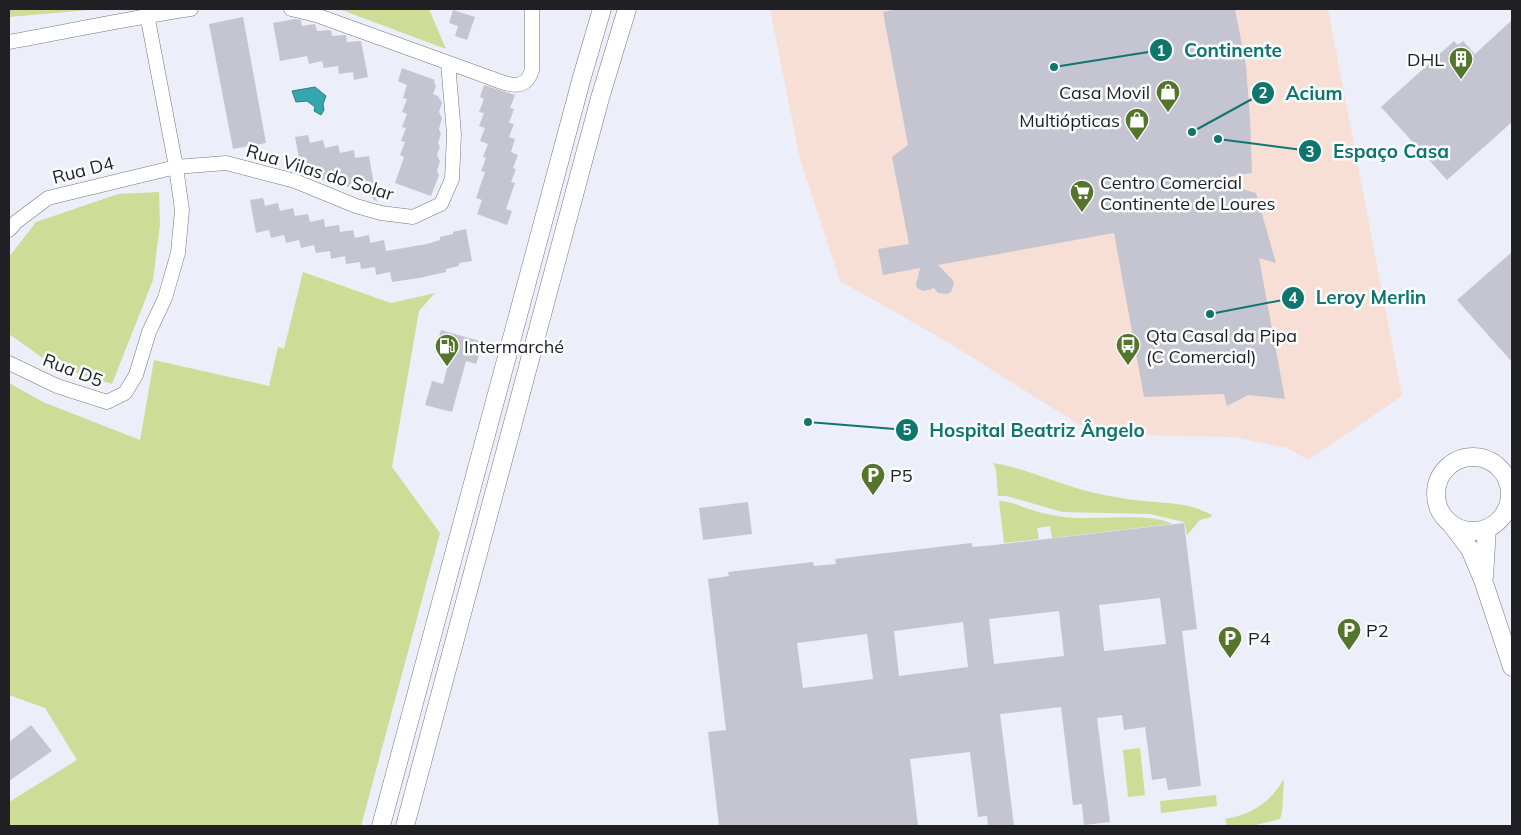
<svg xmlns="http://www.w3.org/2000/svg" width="1521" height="835" font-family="Mulish,sans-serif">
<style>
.commercial{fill:#f7dfd5}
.green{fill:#cddc97}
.water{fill:#33a6ae;stroke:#2d7e85}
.building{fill:#c4c5d1;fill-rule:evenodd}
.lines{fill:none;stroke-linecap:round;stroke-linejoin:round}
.minor-casing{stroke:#767782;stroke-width:15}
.major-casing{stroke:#767782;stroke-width:19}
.minor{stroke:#fff;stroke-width:14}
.major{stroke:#fff;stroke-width:18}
.labels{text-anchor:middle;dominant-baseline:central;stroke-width:5;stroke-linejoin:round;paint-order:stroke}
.poi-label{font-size:18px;fill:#1f1f24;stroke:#fbfcfe;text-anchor:start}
.street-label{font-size:18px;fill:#1f1f24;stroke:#fbfcfe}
.leader{fill:none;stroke:#0f766e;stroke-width:2}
.callout-dot{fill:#0f766e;stroke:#fbfcfe;stroke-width:2}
.mark-label{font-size:15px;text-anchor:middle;font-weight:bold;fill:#fff}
.callout-label{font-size:19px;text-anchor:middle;font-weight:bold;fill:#0f766e;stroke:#fbfcfe;stroke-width:5;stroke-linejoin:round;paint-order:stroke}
</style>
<rect width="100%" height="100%" fill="#eceefa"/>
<path class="commercial" d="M770,9H1328L1402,396L1308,460L1287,448L1234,437L1136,435L1097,431L1078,424L946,341L840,281L800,159Z"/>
<path class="green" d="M9,9H101L9,17Z
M339,9H429L446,49Z
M159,192L160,224L153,280L112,384L54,366L9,334V257L36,222L118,194Z
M303,272L391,303L435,293L419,311L392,467L440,533L361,826H9V802L77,760L45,708L9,695V383L43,402L140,440L154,360L269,386L278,347L284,349Z
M993,463C1029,469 1063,486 1099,494C1114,497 1130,500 1145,501C1171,504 1187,502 1212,515L1211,517L1200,520L1187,535L1184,522L1150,514L1062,512L1007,496H998L996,470Z
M999,501C1010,501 1020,506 1029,509C1044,514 1060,517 1075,518C1097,519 1156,513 1172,524L1052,538L1050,526L1037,528L1039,539L1004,543Z
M1140,748L1145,795L1128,797L1123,750Z
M1283,780L1284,781L1282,812L1280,819L1252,826H1227L1225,819C1251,815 1270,803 1283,780Z
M1216,795L1217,806L1161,813L1160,801Z"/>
<path class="water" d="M315,87L326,96L323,104L324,110L321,115L314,111L315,107L307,101L296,102L292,91Z"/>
<path class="building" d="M899,9H1235L1246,66L1250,119L1252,173L1211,180L1256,193L1276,263L1259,258L1285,399L1248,395L1227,406L1224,394L1144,397L1114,233L938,265L952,279L954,283L951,292L947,294L938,293L934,288L924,291L917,288L916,285L920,268L883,275L878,249L909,244L892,157L908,145L883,12Z
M453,10L475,17L467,40L455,36L458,26L449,23Z
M243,17L266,143L233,149L209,24Z
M295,19L301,20L302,26L315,24L317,31L331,30L332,36L346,35L347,42L361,41L368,77L354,80L353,72L339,74L338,66L324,68L322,61L309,64L307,56L280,61L273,23Z
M1512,20V122L1447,180L1381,107L1454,41L1458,45L1463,41L1475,54Z
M402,68L435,80L434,82L436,86L433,94L438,96L442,103L439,112L442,118L439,129L441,134L438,143L440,147L437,155L440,161L437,171L439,175L431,196L395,183L404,157L400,155L405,142L401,141L406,128L402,127L407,114L402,112L407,99L403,98L407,85L398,81Z
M484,85L515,95L510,108L514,109L509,123L514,124L509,137L515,139L511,152L518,155L513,168L516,169L511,182L515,183L506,209L512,211L507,225L477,214L482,200L476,198L485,172L481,171L486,158L483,157L488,144L480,141L485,128L479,126L484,113L479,112L484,99L480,97Z
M308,135L310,143L323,140L325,148L338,145L340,153L354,150L355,158L369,156L377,202L365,192L362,193L361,189L353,190L346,186V184L339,185L331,182V178L323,180L316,175V173L308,174L301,169L295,137Z
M263,198L265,206L278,203L280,211L293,208L295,216L308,214L310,222L324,219L325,227L339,225L340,232L353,230L355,238L369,235L370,243L384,240L386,251L427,244L440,240V237L453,234V232L466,229L472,261L459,263V266L446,269V272L419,278L392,282L390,272L376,275L375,267L361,269L360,262L346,264L345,256L331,259L330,251L316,253L314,245L301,248L299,240L286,243L284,235L271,238L269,230L256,233L250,200Z
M1512,252V362L1457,300Z
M441,330L483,342L476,364L466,361L452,412L425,405L432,381L443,384L450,357L435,352Z
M748,502L752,534L703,540L699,508Z
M1184,523L1197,629L1182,631L1201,786L1168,790L1166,778L1152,780L1145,727L1124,730L1122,715L1097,718L1110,822L1084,825L1082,804L1073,805L1061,707L1000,714L1014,826H988L987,816L978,817L970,752L910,759L918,826H719L708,732L726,730L708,579L729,576L728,572L813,562L814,566L836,564L835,559L972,543V547L995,545ZM1160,598L1166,644L1104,651L1099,605ZM1059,611L1064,656L994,664L989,619ZM963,622L968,667L899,676L894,631ZM867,634L873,679L803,688L797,643Z
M31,725L52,751L9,781V742Z"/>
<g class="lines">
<defs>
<path id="minor" d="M291,9L316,15L488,77C504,83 525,94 532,70V9
M9,42C70,31 130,18 191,9
M9,230L16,222L48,198L176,167L226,163L295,181L356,206L381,213L413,217L441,204L452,179L454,134L448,63
M9,363L57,386L107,402L125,393L136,375L149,332L165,298L178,253L182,210L176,167L146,9"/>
<path id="major" d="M1436 494a37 37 0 1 1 74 0a37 37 0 1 1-74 0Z
M1451,524L1470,549L1483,580L1512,667
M1484,577L1487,528
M381,826L582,77L602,9
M405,826L600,98L627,9"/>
</defs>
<use href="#minor" class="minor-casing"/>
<use href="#major" class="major-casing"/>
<use href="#minor" class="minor"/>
<use href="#major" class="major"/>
</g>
<defs>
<symbol id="building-pin" viewBox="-11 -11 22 30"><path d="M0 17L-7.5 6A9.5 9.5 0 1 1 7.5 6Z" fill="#55752c" stroke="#fbfcfe"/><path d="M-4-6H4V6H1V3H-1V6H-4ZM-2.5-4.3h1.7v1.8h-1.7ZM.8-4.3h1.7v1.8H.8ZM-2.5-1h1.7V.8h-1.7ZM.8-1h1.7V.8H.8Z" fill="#fff"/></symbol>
<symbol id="shop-pin" viewBox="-11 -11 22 30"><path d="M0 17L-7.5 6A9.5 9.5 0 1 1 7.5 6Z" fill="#55752c" stroke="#fbfcfe"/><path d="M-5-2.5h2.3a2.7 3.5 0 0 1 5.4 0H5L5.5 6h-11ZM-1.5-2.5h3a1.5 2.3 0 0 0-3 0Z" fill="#fff"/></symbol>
<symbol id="supermarket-pin" viewBox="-11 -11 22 30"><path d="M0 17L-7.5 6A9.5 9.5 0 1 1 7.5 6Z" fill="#55752c" stroke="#fbfcfe"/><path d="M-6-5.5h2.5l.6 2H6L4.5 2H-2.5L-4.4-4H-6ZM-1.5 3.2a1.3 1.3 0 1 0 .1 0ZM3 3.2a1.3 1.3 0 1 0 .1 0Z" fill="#fff"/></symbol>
<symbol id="bus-pin" viewBox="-11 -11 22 30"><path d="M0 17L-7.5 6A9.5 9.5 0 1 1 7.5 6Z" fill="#55752c" stroke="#fbfcfe"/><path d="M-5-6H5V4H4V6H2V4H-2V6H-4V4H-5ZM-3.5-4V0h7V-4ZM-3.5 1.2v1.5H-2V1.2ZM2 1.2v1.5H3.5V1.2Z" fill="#fff"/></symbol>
<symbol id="fuel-pin" viewBox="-11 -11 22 30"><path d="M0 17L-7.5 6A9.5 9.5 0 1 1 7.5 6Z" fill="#55752c" stroke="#fbfcfe"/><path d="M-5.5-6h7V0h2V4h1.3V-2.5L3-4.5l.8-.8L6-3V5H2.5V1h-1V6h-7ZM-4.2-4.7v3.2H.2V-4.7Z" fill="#fff"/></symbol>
<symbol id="parking-pin" viewBox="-11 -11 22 30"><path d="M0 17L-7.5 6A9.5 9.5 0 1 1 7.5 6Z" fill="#55752c" stroke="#fbfcfe"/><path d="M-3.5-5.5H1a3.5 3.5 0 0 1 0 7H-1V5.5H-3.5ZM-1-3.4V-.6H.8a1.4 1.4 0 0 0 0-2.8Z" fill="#fff"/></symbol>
</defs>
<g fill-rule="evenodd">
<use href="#building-pin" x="1447" y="45" width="28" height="38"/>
<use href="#shop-pin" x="1154" y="78" width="28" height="38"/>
<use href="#shop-pin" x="1123" y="106" width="28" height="38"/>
<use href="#supermarket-pin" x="1068" y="178" width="28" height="38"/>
<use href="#bus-pin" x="1114" y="331" width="28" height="38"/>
<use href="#fuel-pin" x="433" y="332" width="28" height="38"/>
<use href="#parking-pin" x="859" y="461" width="28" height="38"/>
<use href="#parking-pin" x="1335" y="616" width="28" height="38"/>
<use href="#parking-pin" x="1216" y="624" width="28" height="38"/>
</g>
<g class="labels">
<g class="poi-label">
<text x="1444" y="59" text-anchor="end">DHL</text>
<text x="1150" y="92" text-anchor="end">Casa Movil</text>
<text x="1120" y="120" text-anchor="end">Multiópticas</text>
<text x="1100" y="182">Centro Comercial<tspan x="1100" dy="21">Continente de Loures</tspan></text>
<text x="1146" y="335">Qta Casal da Pipa<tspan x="1146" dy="21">(C Comercial)</tspan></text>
<text x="464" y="346">Intermarché</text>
<text x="890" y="475">P5</text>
<text x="1366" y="630">P2</text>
<text x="1248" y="638">P4</text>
</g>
<g class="street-label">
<text transform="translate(83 170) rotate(-14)">Rua D4</text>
<text transform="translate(320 172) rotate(17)">Rua Vilas do Solar</text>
<text transform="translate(73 370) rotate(21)">Rua D5</text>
</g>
</g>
<path class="leader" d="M1054 67L1161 50M1192 132L1263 93M1218 139L1310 151M1210 314L1293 298M808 422L907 430"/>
<g class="callout-dot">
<circle cx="1054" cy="67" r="5"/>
<circle cx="1192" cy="132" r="5"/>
<circle cx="1218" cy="139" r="5"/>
<circle cx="1210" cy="314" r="5"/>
<circle cx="808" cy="422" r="5"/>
<circle cx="1161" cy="50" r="12"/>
<circle cx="1263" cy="93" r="12"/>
<circle cx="1310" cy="151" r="12"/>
<circle cx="1293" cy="298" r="12"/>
<circle cx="907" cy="430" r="12"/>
</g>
<g class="mark-label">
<text x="1161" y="56">1</text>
<text x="1263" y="98">2</text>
<text x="1310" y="157">3</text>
<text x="1293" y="303">4</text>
<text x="907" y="435">5</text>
</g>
<g class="callout-label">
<text x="1233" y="57">Continente</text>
<text x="1314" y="100">Acium</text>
<text x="1391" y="158">Espaço Casa</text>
<text x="1371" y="304">Leroy Merlin</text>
<text x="1037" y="437">Hospital Beatriz Ângelo</text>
</g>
<rect width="1521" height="835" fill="none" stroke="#1f1f24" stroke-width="20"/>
</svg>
